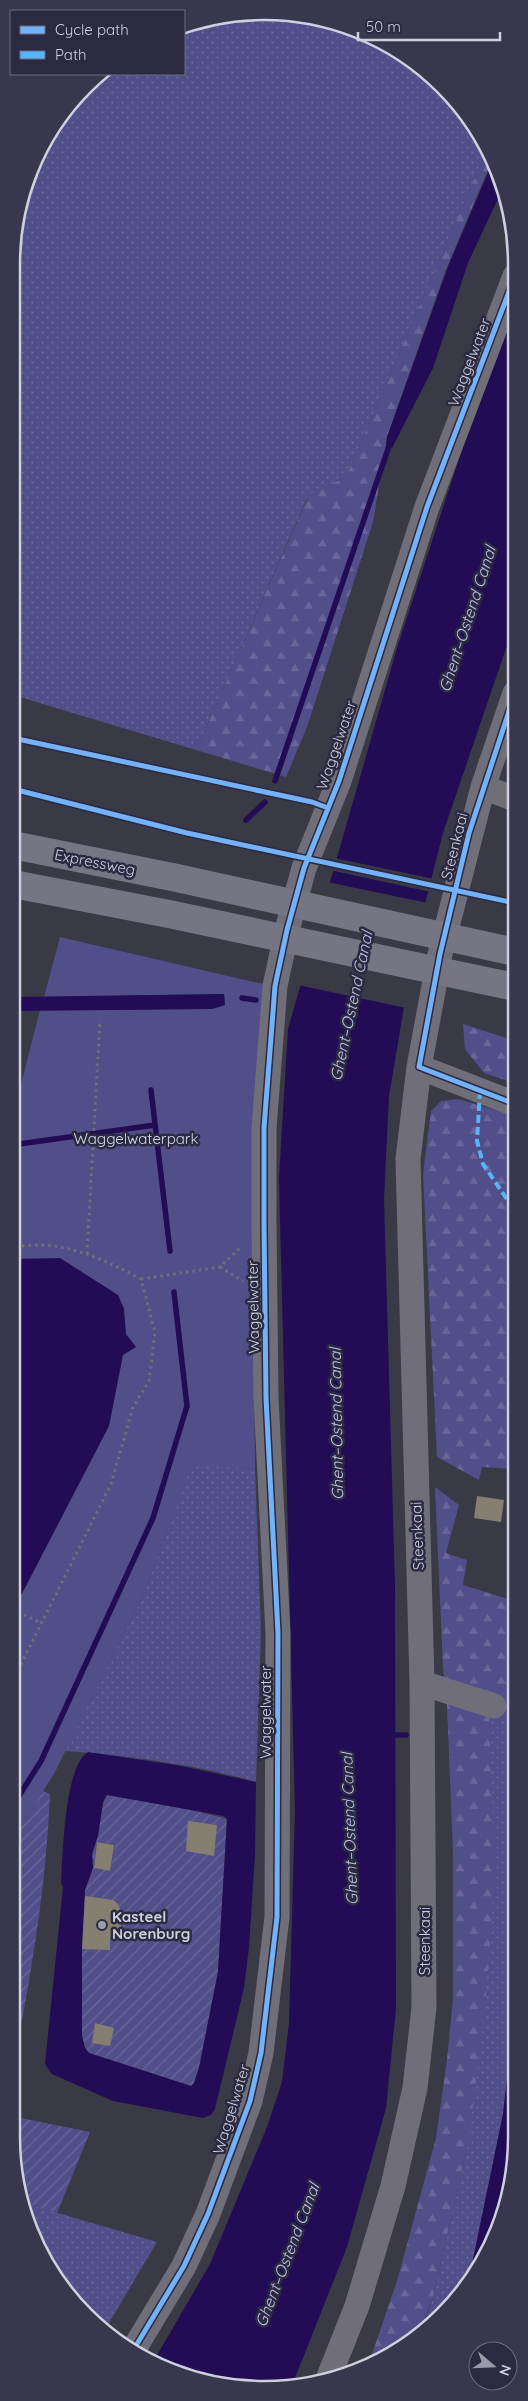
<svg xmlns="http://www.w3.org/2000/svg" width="528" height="2401" font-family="Quicksand,sans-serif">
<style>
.grass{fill:url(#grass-dots)}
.forest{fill:url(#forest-firs)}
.park{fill:#524e8a}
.garden{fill:url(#garden-furrows);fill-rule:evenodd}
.water{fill:#210c55;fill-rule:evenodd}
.pier{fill:#3a3946}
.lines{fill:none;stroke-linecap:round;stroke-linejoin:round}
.stream{stroke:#210c55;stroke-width:5.5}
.building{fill:#847f71}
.path{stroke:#706f79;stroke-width:3;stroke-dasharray:2.5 4;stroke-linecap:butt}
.minor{stroke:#706f79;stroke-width:25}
.highway{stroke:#767584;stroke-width:28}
.quiet{stroke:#56b5f8;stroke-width:4;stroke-dasharray:8 4;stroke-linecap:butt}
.cycleway-casing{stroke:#2b2a40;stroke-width:8}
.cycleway{stroke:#73b2f8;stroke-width:5}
.poi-dot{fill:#9b9ba9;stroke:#2b2a40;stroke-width:2}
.labels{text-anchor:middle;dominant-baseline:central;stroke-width:5;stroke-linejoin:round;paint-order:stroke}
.street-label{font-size:15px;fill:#cfd0de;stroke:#2b2a40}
.park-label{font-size:15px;fill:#d7d8ee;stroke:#2b2a40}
.poi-label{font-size:15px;font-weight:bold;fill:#cfd0de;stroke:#2b2a40;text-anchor:start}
.water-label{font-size:16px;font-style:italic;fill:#c1c1ee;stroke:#2b2a40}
.rim{fill:none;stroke:#cfd0de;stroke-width:2.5}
</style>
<defs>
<pattern id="grass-dots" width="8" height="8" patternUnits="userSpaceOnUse" patternTransform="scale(1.25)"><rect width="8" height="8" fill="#524e8a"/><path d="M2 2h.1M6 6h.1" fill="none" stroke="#6a669a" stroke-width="1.8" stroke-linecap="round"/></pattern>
<pattern id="forest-firs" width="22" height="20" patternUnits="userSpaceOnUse" patternTransform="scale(1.25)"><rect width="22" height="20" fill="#524e8a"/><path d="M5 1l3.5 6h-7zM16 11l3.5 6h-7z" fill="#6a669a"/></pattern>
<pattern id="garden-furrows" width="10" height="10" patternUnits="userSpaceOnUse" patternTransform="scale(1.25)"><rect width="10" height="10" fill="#524e8a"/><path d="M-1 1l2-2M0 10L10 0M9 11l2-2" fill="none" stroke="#6a669a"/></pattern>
</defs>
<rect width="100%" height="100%" fill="#3a3946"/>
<path class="grass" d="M297,13L376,37L443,85L488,148L346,477L308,496L196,750L13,695V231L45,137L101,74H184V27L199,20Z
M192,1463L255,1469L261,1631L256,1782C198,1765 125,1755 65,1751L143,1596Z
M515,1665V2010L503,2114L469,2279L421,2334L433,2297L468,2144L447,1703L443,1668L453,1682L513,1681Z
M24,2203L157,2242L106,2328L74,2304L30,2233Z"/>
<path class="forest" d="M486,152L491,153L493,158L445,272L387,437L373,522L307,727L286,777L196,750L309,495L346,477Z
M463,1024L515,1041V1083L484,1073L465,1049Z
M458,1099L515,1116V1218L510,1224L507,1240L511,1407L515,1411V1469L482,1467L479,1480L437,1457L423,1174L431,1111L441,1101Z
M435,1487L459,1505L446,1553L467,1560L463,1585L511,1600L515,1594L513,1681L509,1690L497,1696L453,1682L443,1668Z
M447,1703L489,1717L495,1871L485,2009L468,2144L433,2297L418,2337L369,2363L397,2281L436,2138L447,2059L453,1999V1854Z"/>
<path class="park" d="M60,937L267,985L253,1226L255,1469L192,1464L143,1596L55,1772L12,1842V1107L18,1096L40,1010L212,1009L225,1005L224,994L44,997Z"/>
<path class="garden" d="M43,1791L50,1794C46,1890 30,1983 11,2077L12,1842Z
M107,1795L177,1806L227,1819L218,1972L199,2068L194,2083L191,2086L89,2053L85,2048L82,2036V1949L85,1890L93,1868L92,1854L105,1796ZM97,1842L114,1845L110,1871L94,1868Z
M11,2116L90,2132L57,2213L24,2203L11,2137Z"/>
<path class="water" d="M493,161L502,190L468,263L433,368L392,448L386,444L387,437L449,264Z
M515,303V622L443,833L414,947L389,1096L384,1199L395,1585L396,2008L386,2108L347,2247L293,2383L247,2389L152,2364L210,2264L267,2127L282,2082L289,2023L295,1811L279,1178L288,1029L397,648L474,413Z
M224,994L225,1005L212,1009L13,1011V997Z
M515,1238V1411L511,1407L508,1259L510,1244Z
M60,1258L118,1295L124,1309L126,1334L136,1347L123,1355L109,1426L12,1613V1263L15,1259Z
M88,1752L181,1766L256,1782L255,1855L249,1947L244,1988L215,2109L211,2115L203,2118L113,2101L52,2074L45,2064L63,1887L61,1883C63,1855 64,1767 88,1752ZM107,1795L224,1816L227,1819L218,1972L199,2068L194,2083L191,2086L89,2053L85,2048L82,2036V1949L85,1890L93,1868L92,1854L98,1836L103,1802Z
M515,2010V2170L483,2263L469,2279L503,2114Z"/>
<path class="pier" d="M334,858L434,879L431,892L330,870Z
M327,882L428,903L416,948L406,1008L298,985Z"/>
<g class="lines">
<path class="stream" d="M275,781L389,446
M246,820L265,802
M242,998L256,1000
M151,1090L170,1251
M12,1145L155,1125
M388,1735H406
M12,1807L41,1761L153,1518L187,1406L174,1292"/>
</g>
<path class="building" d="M477,1496L504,1500L501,1522L474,1518Z
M188,1821L217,1825L214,1856L186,1851Z
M97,1842L114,1845L110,1871L94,1868Z
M85,1896L113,1900L118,1904L121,1911V1937H110V1950L82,1949Z
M95,2023L114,2028L110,2046L92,2043Z"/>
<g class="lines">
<path class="path" d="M87,1254L100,1020
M220,1267L243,1281
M141,1279L220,1267L242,1246
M18,1612L41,1623
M12,1682L111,1484L133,1407L149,1381L155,1332L141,1279C113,1264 86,1251 54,1246C42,1244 28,1246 16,1246L12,1249"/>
<path class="minor" d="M483,787L515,799
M419,1067L515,1104
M422,1683L494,1706
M134,2349L184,2266L208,2214L250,2101L261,2053L277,1917L278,1633L266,1398L264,1224V1128L275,986L287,930L304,868L339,781L427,507L515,276
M328,2379L357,2306L393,2186L415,2088L424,2007L422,1683L408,1159L419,1067L440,954L483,787L515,693"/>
<path class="highway" d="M13,845L177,878L515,952
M13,884L169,914L515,987"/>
<path class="quiet" d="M480,1091L477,1141L483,1164L515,1211"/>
<defs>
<path id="cycleway" d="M13,738L312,802L328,808
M13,789L187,833L515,903
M515,1104L419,1067L440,954L469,833L515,693
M134,2349L184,2266L208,2214L250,2101L261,2053L277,1917L278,1633L266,1398L264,1224V1128L275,986L287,930L304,868L339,781L427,507L515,276"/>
</defs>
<use href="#cycleway" class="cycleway-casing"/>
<use href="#cycleway" class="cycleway"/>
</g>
<circle class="poi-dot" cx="102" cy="1925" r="5"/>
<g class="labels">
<g class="street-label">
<text transform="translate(469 362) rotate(-69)">Waggelwater</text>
<text transform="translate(336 745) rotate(-71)">Waggelwater</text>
<text transform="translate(454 846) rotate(-76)">Steenkaai</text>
<text transform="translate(95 862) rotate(11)">Expressweg</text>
<text transform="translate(253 1307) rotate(-91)">Waggelwater</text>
<text transform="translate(417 1536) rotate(-92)">Steenkaai</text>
<text transform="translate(265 1712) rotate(-90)">Waggelwater</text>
<text transform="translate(424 1941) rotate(-90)">Steenkaai</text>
<text transform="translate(231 2109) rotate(-73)">Waggelwater</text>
</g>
<g class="park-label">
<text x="136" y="1138">Waggelwaterpark</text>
</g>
<g class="poi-label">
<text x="112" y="1916">Kasteel<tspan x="112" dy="17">Norenburg</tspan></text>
</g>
<g class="water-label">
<text transform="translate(467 619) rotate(-72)">Ghent–Ostend Canal</text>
<text transform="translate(351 1006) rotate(-78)">Ghent–Ostend Canal</text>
<text transform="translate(336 1424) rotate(-91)">Ghent–Ostend Canal</text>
<text transform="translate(349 1829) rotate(-92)">Ghent–Ostend Canal</text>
<text transform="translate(287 2255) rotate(-69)">Ghent–Ostend Canal</text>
</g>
</g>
<path d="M0 0H528V2401H0ZM264 20H264A244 244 0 0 1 508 264V2137A244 244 0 0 1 264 2381H264A244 244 0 0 1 20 2137V264A244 244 0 0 1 264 20Z" fill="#38374d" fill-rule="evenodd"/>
<path class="rim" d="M264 20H264A244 244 0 0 1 508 264V2137A244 244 0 0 1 264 2381H264A244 244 0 0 1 20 2137V264A244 244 0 0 1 264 20Z"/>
<rect x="10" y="10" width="175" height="65" fill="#2b2a40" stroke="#6d6c7f"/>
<rect x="20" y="26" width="25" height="8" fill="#73b2f8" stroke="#6d6c7f"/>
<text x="55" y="35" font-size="15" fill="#cfd0de">Cycle path</text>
<rect x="20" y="51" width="25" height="8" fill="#56b5f8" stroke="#6d6c7f"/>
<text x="55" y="60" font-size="15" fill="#cfd0de">Path</text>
<g transform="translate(493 2366) rotate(109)"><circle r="24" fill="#2b2a40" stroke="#6d6c7f"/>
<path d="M0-4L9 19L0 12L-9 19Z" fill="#9b9ba9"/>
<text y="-8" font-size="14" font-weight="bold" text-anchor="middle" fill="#cfd0de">N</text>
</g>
<path d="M358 32v8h142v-8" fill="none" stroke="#cfd0de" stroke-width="2.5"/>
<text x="366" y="32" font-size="15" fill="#cfd0de" stroke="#2b2a40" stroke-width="4" paint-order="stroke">50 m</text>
</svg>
